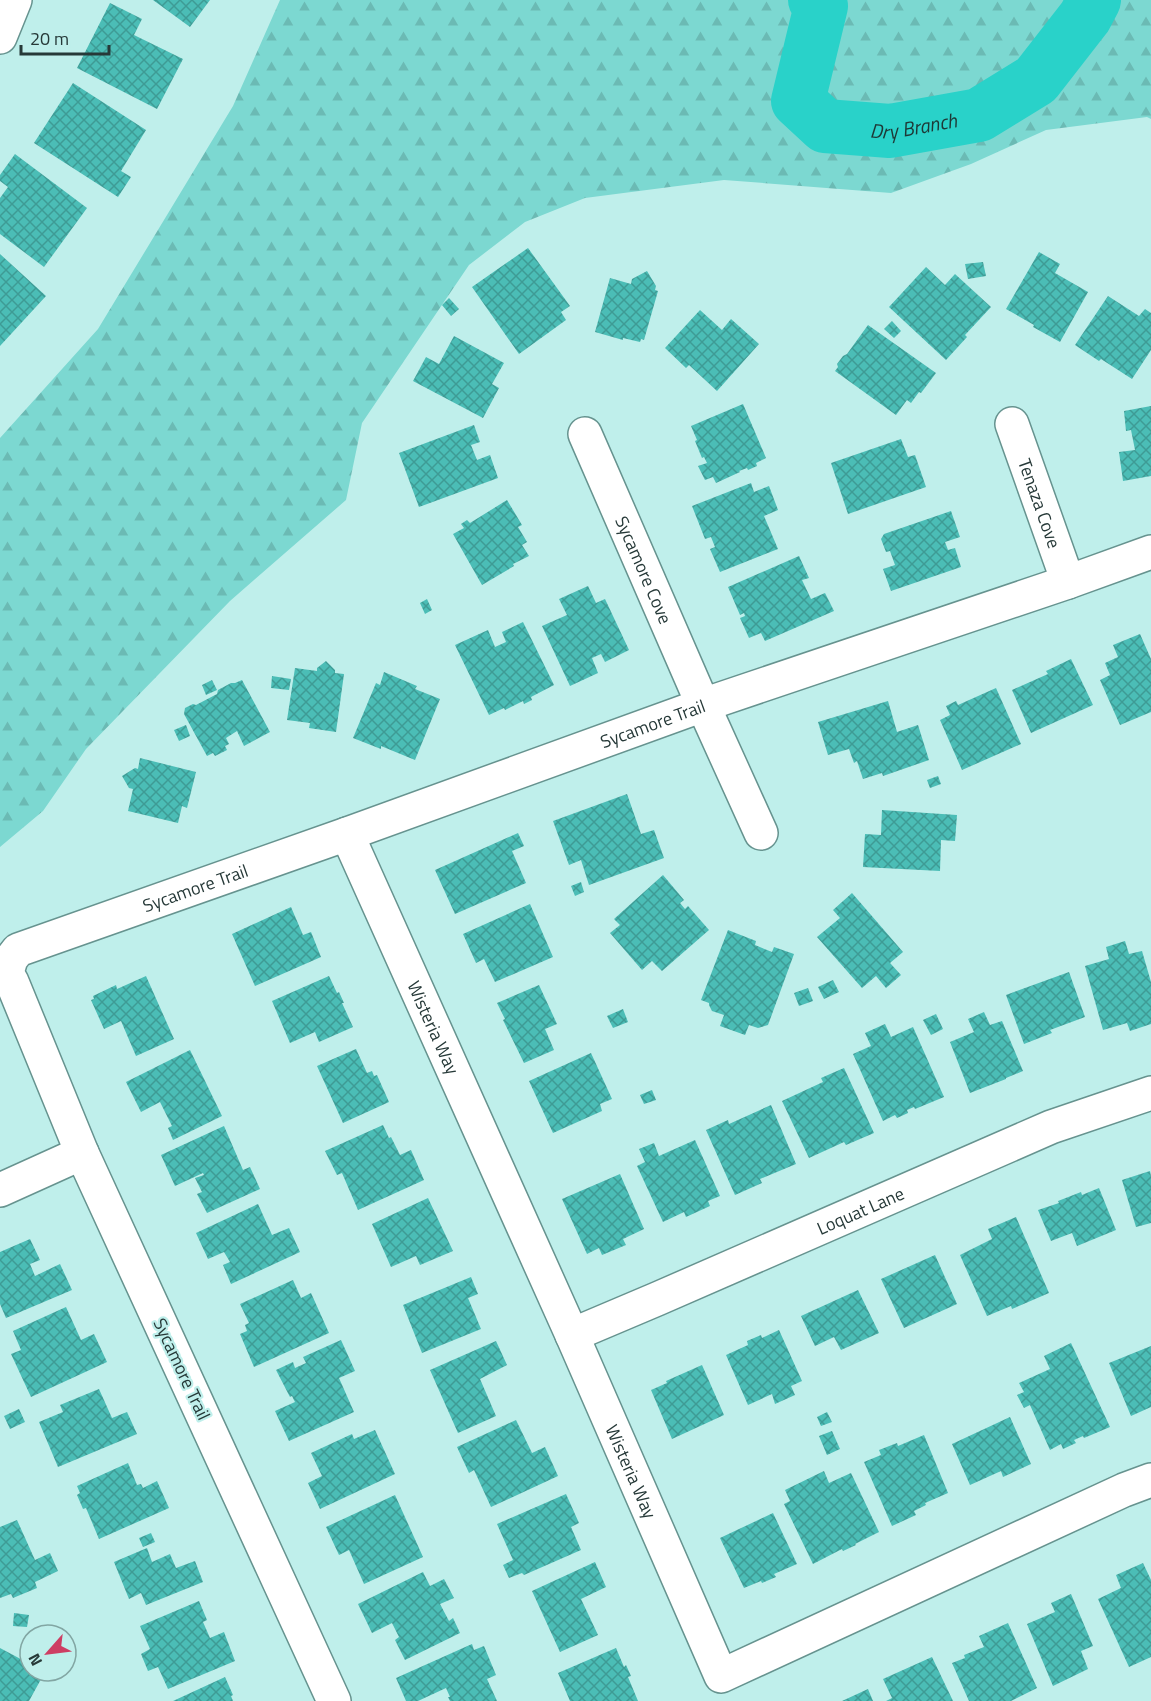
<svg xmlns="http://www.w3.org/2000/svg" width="1151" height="1701" font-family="'Titillium Web',sans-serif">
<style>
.forest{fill:url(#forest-firs)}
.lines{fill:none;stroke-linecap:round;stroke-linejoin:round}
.river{stroke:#29d2c9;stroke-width:54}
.building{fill:url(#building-cross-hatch)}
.minor-casing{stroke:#66938f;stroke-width:36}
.minor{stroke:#fff;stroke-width:33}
.labels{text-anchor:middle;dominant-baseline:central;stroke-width:4.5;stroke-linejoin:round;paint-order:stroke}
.street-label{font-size:18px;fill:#263938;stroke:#bfefeb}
.water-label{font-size:20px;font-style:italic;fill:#1e3836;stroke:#bfefeb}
</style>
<defs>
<pattern id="forest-firs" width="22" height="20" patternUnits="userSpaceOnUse" patternTransform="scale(1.5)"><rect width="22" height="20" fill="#7cd8d1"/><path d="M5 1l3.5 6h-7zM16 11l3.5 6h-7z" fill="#6bbab4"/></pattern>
<pattern id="building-cross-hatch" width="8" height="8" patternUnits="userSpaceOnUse" patternTransform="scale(1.5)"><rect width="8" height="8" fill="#4bbdb6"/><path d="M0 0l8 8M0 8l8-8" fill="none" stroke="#3e9b95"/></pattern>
</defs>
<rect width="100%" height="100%" fill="#bfefeb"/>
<path class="forest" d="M280,0H1151V119L1147,117L1046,130L971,164L891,193L724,180L585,198L525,222L469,265L362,423L346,500L230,601L86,749L43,811L0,847V438L98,329L233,106Z"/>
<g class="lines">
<path class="river" id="s1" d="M815,0L821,6L798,101L825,126L890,131L979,115L1036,80L1085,17L1094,0"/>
</g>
<path class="building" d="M153,0H210L190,27Z
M110,3L142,19L134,35L183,59L157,109L77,68Z
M73,83L146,130L121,171L131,177L118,197L34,143Z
M15,154L87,208L44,267L0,234V198L8,187L0,181V175Z
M528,248L570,306L561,312L566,320L519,354L472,287Z
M1039,252L1060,264L1055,273L1088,292L1060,342L1033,327L1034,325L1006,309Z
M0,254L46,296L0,346Z
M983,262L986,276L968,279L965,264Z
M926,267L945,285L955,274L991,307L965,335L967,337L946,360L889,307Z
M647,271L656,286L655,290L658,291L644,340L641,339L640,342L623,338V340L595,332L610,278L631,284L632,279Z
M1108,296L1139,316L1145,309L1151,313V350L1132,379L1101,359L1099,361L1075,345Z
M449,298L459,309L451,316L442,305Z
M700,310L722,330L731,319L759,344L717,391L689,365L686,368L665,348Z
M892,321L901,331L894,338L884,329Z
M868,325L936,373L921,393L919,392L911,403L907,400L896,415L835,371L838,367L837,364L843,356L847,354Z
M454,336L504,363L492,384L499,388L483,418L413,381L426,357L439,364Z
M743,404L766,458L756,463L757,466L748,470L747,468L739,471L740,472L716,483L713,477L705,480L698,466L707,463L704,457L702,458L695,441L697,440L691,426Z
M1151,406V476L1123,481L1119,452L1135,450L1131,430L1126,431L1124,411Z
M474,425L480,442L471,445L477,460L490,455L498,478L419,507L399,453Z
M901,439L908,457L915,455L926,487L848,514L831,463Z
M751,483L754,492L769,486L778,510L764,516L778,549L720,572L710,549L715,547L711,537L705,539L692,506Z
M507,500L522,525L518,527L527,542L522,545L529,556L513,564L514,566L482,585L453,534L464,528L461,524L467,520L470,523Z
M951,511L960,537L945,542L948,550L955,548L961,567L891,591L883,569L895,565L890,551L886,552L881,539L884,534Z
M799,556L809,578L802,580L811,599L825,593L834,611L765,641L761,633L749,638L740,618L745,616L744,613L740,615L728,587Z
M588,586L596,603L605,599L629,650L605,662L601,654L592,658L598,673L570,686L542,626L567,615L559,599Z
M427,599L432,610L425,614L420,603Z
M523,622L554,685L531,697L532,700L524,704L523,701L505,710L504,708L489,715L455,645L488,630L495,647L506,642L502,632Z
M1140,634L1151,659V712L1120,725L1100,680L1110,675L1105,663L1118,657L1113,645Z
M1071,659L1093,705L1031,733L1012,690L1048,674L1046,671Z
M326,661L335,670V673L344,674L336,732L309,728L310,723L287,720L295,668L317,671V668Z
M384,672L417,686L415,689L440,699L415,760L381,746V749L353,738L376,683L380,685Z
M272,676L291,679L289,690L271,688Z
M212,680L217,690L206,695L202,685Z
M242,680L270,732L244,746L237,731L226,738L229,744L225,746L227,750L215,756L213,753L207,756L184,714L185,708L193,704L196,705L217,694L218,690L231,683H235Z
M996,688L1021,744L962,770L940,720L950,715L946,706L956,701L958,705Z
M888,701L897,732L918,725L929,760L883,776L882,773L863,779L857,761L854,763L849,749L828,755L818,722Z
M186,725L190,736L179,741L174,730Z
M140,758L196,772L187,808L182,806L178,823L128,811L133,789L129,788L122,776L135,768L138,769Z
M938,776L941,784L930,788L927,780Z
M627,794L641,834L654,830L664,858L589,885L581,860L569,865L553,821Z
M882,810L957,815L955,841L941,840L940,871L863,867L865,834L881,835Z
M518,833L524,846L512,851L526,883L455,914L435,870Z
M663,875L684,900L680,903L685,909L688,906L709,930L662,971L652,961L642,970L610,933L620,925L614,919Z
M581,882L584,892L575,896L571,886Z
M852,893L903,952L890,963L901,975L886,988L876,976L862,988L817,937L840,918L833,910Z
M530,904L553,957L495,982L484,959L476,963L463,934Z
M291,907L303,935L311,932L321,957L255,986L232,934Z
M728,930L756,941L755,945L772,952L774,947L794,954L768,1025L758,1028L749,1025L745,1035L720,1026L724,1015L712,1011L709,1005V1003L701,1000Z
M1125,941L1129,954L1142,951L1151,982V1024L1130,1031L1127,1023L1103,1030L1085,966L1109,959L1106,947Z
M1069,972L1085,1017L1050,1030L1052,1033L1024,1044L1006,995Z
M146,976L174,1039L136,1056L121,1021L104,1029L91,1000L94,999L93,996L116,985L117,989Z
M329,976L337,993L339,992L344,1003H342L353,1027L319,1042L315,1032L290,1043L272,1001Z
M833,980L839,992L824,999L818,987Z
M539,985L557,1024L545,1029L554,1050L524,1063L503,1020L505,1019L497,1003Z
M808,988L813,1001L799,1006L794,993Z
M623,1009L628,1022L613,1028L607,1016Z
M984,1012L990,1025L1002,1021L1023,1071L1006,1078V1079L970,1093L950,1042L974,1032L968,1019Z
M936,1014L943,1029L931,1035L923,1020Z
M885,1024L891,1037L913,1027L944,1097L915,1109L914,1107L907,1110L908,1113L897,1118L895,1115L883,1121L853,1054L871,1046L865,1033Z
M356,1049L367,1073L372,1071L374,1076L377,1075L389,1102L343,1123L317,1066Z
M190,1050L222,1116L173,1140L168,1128L172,1126L160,1102L141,1112L126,1082Z
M591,1053L612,1099L600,1104L602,1111L553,1133L529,1081Z
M844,1068L874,1133L846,1145L844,1142L809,1158L782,1101L823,1082L821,1078Z
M652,1090L656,1100L644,1104L640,1095Z
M771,1105L796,1164L760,1179L762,1183L735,1195L706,1130L728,1120L729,1124Z
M383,1125L389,1138L391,1137L400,1155L411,1150L424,1180L358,1210L342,1173L337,1175L325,1151Z
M224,1126L243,1170L250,1167L260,1189L207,1213L197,1194L202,1192L195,1178L204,1175L203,1173L175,1186L161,1155Z
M695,1140L720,1196L708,1201L710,1206L686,1217L684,1212L663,1222L637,1166L645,1162L639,1149L654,1143L659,1156Z
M1150,1171L1151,1176V1223L1136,1227L1122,1180Z
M620,1174L644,1229L623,1239L626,1245L602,1255L599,1248L587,1254L562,1199Z
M1099,1188L1116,1230L1077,1246L1072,1233L1051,1241L1038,1210L1059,1203L1058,1201L1081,1192L1082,1195Z
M428,1198L453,1251L420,1265L416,1256L391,1267L372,1224Z
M258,1204L272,1235L289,1228L300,1252L231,1284L223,1265L230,1262L224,1252L208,1259L196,1233Z
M1016,1217L1049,1293L1012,1309L1011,1306L987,1316L960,1255L992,1239L988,1229Z
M30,1239L40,1260L30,1264L35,1276L60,1264L72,1290L6,1318L0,1304V1252Z
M935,1255L957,1304L904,1328L881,1279Z
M471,1277L478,1294L468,1298L481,1329L422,1353L403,1305Z
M293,1280L301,1298L311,1293L329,1333L254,1367L240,1334L247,1331L245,1325L249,1323L240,1304Z
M858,1290L879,1333L841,1350L834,1337L815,1346L801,1316Z
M66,1307L81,1340L94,1334L107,1362L31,1397L11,1354L21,1350L13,1331Z
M779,1330L802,1381L791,1386L795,1395L775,1404L772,1394L748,1405L726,1355L748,1345L747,1341L761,1335L762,1338Z
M341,1340L355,1371L339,1378L354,1412L289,1441L275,1411L295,1402L292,1396L290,1397L276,1370L293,1362L295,1368L306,1363L303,1357Z
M496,1341L507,1365L480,1379L496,1416L458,1433L430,1370Z
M1071,1343L1110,1427L1084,1438L1083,1436L1074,1440L1076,1443L1063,1449L1061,1444L1050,1450L1030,1405L1024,1408L1017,1395L1024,1392L1019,1383L1050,1369L1044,1356Z
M1151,1346V1407L1131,1416L1109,1363Z
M702,1365L724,1415L672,1439L651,1390L667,1383L666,1381Z
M99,1389L112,1418L127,1412L137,1434L58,1467L39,1422L63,1412L60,1405Z
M19,1409L25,1422L10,1429L4,1416Z
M827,1412L832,1422L821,1426L817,1417Z
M1010,1417L1031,1464L1003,1477L1001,1471L970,1485L952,1444Z
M516,1420L532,1453L545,1447L558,1476L491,1507L474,1470L469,1473L457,1447Z
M375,1430L395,1474L320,1509L308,1483L322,1476L311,1453L352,1434L354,1439Z
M832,1431L840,1449L827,1455L819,1436Z
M924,1435L948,1493L925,1503L926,1505L914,1511L916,1515L892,1526L864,1462L881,1455L879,1450L897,1443L898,1446Z
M128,1463L137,1485L141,1484L143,1488L157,1481L169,1508L99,1539L86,1508L83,1509L77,1495L80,1493L77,1486Z
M824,1471L829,1483L851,1473L879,1532L855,1544L856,1545L843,1551L842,1549L813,1564L784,1504L790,1501L785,1490Z
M566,1494L579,1523L571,1527L581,1550L524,1575L522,1573L509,1578L503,1565L513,1560L497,1524Z
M395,1495L423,1557L364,1584L349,1550L339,1555L326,1527Z
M773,1513L797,1564L774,1574L776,1577L762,1583L761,1581L744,1588L720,1538Z
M17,1520L35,1560L50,1553L58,1571L35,1582L37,1588L13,1598L11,1594L0,1598V1527Z
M151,1533L155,1542L143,1547L139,1538Z
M147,1548L152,1562L170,1554L176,1568L195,1561L203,1582L146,1605L141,1593L129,1599L114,1562Z
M595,1562L606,1587L581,1599L598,1635L560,1652L532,1591Z
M1143,1563L1151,1580V1657L1129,1667L1098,1599L1121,1588L1116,1575Z
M423,1572L430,1586L444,1579L454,1598L440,1604L449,1621L453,1618L460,1633L405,1660L395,1640L399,1637L392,1623L372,1633L358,1604Z
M1071,1594L1093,1646L1081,1651L1088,1669L1053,1686L1027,1624L1055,1612L1051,1603Z
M199,1601L207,1620L203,1622L210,1638L224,1632L235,1661L168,1689L158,1667L148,1671L141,1654L150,1649L140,1626Z
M14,1613L29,1615L27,1627L13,1626Z
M1008,1623L1037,1688L1011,1701H969L952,1663L965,1658L964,1655L984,1647L979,1636Z
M472,1644L474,1650L484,1646L496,1675L487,1679L497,1701H450L448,1697H450L446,1688L418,1701H406L396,1678Z
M0,1648L30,1664V1671L45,1672L29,1701H0Z
M616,1648L624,1667L626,1665L631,1676L628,1677L638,1701H570L558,1673Z
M932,1657L953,1701H886L892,1698L883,1679Z
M225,1677L233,1695L231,1696L233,1701H173Z
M868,1689L873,1701H842Z"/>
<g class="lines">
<defs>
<g id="minor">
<path d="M0,37L15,0"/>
<path id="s2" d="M1012,424L1068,582"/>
<path id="s3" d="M585,434L703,705L761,833"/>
<path id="s4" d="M347,834L572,1335L721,1676L1124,1490L1151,1480"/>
<path d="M0,1190L82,1153"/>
<path id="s5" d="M572,1335L657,1299L1051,1127L1151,1093"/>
<path id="s6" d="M334,1701L82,1153L12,982L7,973L11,959L18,950L347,834L703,705L1068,582L1151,552"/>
</g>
</defs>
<use href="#minor" class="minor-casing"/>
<use href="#minor" class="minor"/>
</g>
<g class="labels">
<g class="street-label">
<text stroke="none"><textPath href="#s2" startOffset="84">Tenaza Cove</textPath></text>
<text stroke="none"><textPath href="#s3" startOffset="148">Sycamore Cove</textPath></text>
<text stroke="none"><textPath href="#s6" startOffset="1498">Sycamore Trail</textPath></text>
<text stroke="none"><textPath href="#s6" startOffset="1012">Sycamore Trail</textPath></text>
<text stroke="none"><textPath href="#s4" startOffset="212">Wisteria Way</textPath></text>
<text stroke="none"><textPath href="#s5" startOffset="314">Loquat Lane</textPath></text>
<text transform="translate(182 1369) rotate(65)">Sycamore Trail</text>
<text stroke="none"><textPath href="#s4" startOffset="698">Wisteria Way</textPath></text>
</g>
<g class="water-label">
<text stroke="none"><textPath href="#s1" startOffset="232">Dry Branch</textPath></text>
</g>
</g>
<g transform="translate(48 1653) rotate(242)"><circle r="28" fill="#bfefeb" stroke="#82a6a3" stroke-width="1.5"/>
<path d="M0-4.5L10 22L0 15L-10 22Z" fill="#cd3e63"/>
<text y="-9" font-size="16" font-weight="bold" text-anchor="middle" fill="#263938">N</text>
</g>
<path d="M21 45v9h88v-9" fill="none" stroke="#263938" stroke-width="3"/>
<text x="30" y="45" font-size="18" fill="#263938" stroke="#bfefeb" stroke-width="4.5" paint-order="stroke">20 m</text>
</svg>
